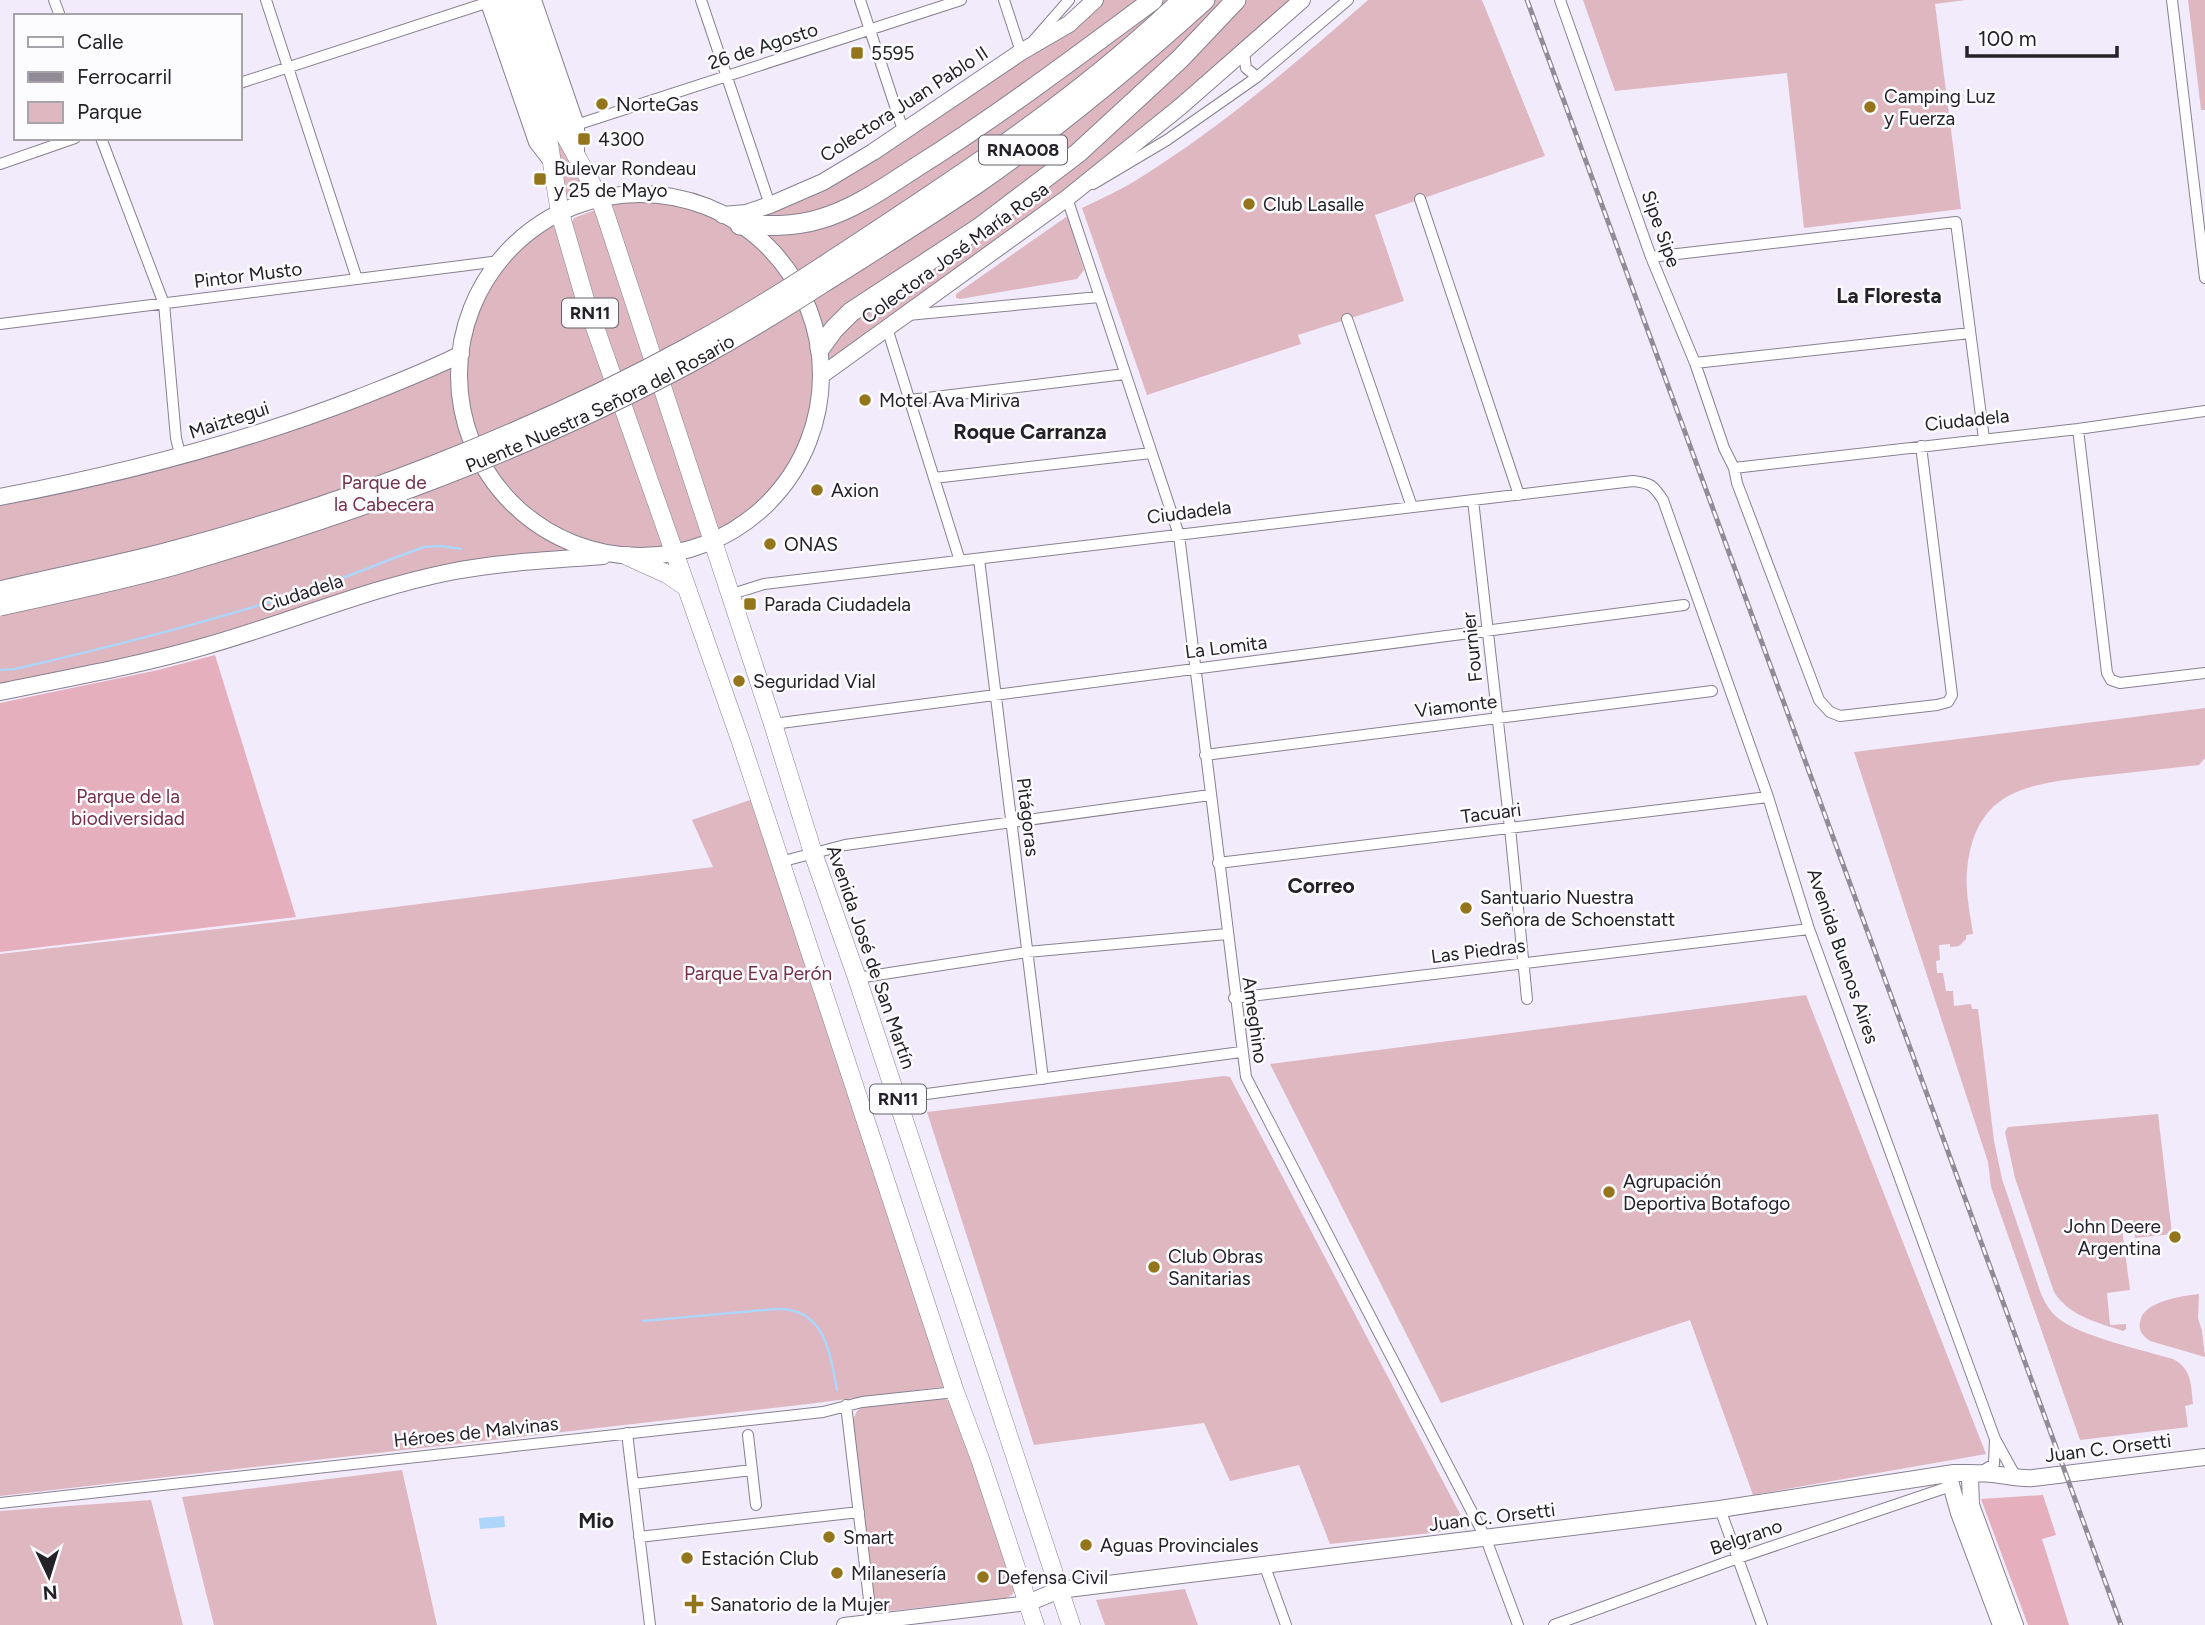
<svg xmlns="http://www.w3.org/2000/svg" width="2205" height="1625" font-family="Figtree,sans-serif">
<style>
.green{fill:#deb7c0}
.forest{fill:#e6afbd}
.water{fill:#aed6fb}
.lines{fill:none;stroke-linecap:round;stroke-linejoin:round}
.stream{stroke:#aed6fb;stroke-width:2.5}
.minor-casing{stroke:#878190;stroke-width:12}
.tertiary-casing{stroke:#878190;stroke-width:16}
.secondary-casing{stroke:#878190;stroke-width:18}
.primary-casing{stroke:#878190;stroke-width:19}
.motorway-casing{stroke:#878190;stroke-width:21}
.minor{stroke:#fff;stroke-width:10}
.tertiary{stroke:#fff;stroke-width:14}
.secondary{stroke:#fff;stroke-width:16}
.primary{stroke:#fff;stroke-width:18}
.motorway{stroke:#fff;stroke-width:19}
.rail-casing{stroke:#908b96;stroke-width:5}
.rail{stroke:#fcfbfe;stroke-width:2.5;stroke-dasharray:8;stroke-linecap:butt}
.motorway-bridge-casing{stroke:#878190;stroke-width:21;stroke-linecap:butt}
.motorway-bridge{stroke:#fff;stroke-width:19}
.poi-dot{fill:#94751c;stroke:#fcfbfe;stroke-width:2.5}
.labels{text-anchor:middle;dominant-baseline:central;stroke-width:5;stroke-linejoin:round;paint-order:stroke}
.shield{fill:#fcfbfe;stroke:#656368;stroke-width:2}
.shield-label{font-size:18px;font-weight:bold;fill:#242228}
.street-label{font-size:19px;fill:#242228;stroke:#fcfbfe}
.poi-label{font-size:19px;fill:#242228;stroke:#fcfbfe;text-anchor:start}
.park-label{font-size:19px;fill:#733046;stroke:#fcfbfe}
.neighbourhood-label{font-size:21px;font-weight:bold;fill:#242228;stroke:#fcfbfe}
</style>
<rect width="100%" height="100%" fill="#f2ebfb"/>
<path class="green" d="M488,0H533L576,155L600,199C642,186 684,199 723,215L823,182L1095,0H1302L1180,107L822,374C818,454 782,505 712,541L599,199L561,213L675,553L505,564L453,571L202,647L0,692V497L181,458L461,354C471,289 505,246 560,213Z
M1368,0H1482L1545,156L1375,215L1404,301L1298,335L1301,344L1147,395L1082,208C1100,199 1118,191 1135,181C1218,130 1295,64 1368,0Z
M1583,0H1965L1935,4L1961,209L1804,228L1787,73L1615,91Z
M2188,0H2205V110H2201Z
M595,210L598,213L704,539L681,545L571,231V224L574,218Z
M1066,217L1068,218L1084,270L1077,279L960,299L956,298V294Z
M2205,708V758L2199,765C2166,769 2132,772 2098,776C2031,784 1975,787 1967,870C1965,891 1970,913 1973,934L1966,935V939L1959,946L1950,947V944L1939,945L1940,960L1936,961L1937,973H1943L1946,991H1953L1954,1006L1971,1004L1972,1009H1978L1994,1141L2002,1179L2040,1291C2044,1301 2049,1311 2058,1318C2077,1335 2145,1351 2173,1359C2192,1369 2191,1385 2193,1404L2185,1406L2188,1427L2080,1440L1991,1187L1988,1162L1854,752Z
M753,799L945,1384L942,1387L808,1404L0,1496V954L277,922L713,867L692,820Z
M1806,995L1986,1454L1753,1495L1690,1320L1441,1403L1270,1064Z
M1224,1076L1230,1077L1468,1529L1330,1544L1299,1465L1230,1481L1204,1423L1034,1445L927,1112Z
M2158,1114L2172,1234L2135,1238L2133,1220L2121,1221L2130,1290L2107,1293L2110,1325L2126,1324V1329L2123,1331C2097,1322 2070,1317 2054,1292L2015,1178L2005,1132L2008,1127Z
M2199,1294L2198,1318L2202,1331L2205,1357L2150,1341C2143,1336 2138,1331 2140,1322C2143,1301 2182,1296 2199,1294Z
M938,1398L945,1399L955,1404L1015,1589L1012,1595L1006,1598L881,1612L876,1610L874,1605L852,1421L857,1411L862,1407Z
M402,1470L437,1625H214L182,1497Z
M151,1500L183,1625H0V1511Z
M1185,1589L1198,1625H1105L1096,1600Z"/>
<path class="forest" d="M215,655L296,917L0,952V703L158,670Z
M2043,1495L2056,1535L2042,1539L2069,1625H2028L1981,1499Z"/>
<path class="water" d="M504,1516L505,1527L480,1529L479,1518Z"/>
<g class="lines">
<path class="stream" d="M0,670L15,669C111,647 205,623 299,593C341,580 382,562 424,547L441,546L461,549
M643,1321L776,1309C825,1307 830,1353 837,1390"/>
<defs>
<path id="minor" d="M54,0L60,16
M266,0L357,279
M701,0L770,205
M860,0L903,130
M1004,0L1021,52
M1560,0L1651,257L1695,363L1724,448L1734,468L1737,483L1819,700L1830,712L1840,716L1937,705L1948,702L1952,695L1921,446
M2172,0L2205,278
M1034,40L1069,0
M1244,53L1246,68L1257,77
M240,83L489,2
M576,125L961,0
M101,138L164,304L176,438L181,458
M0,164L75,138
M1093,184L1167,140L1257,77L1348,0
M1072,195L1067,198L1179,535L1246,1077L1486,1539L1518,1625
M1420,199L1519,495
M1651,257L1956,222L1984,439
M908,315L1099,297
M1347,319L1412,507
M0,324L500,261
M887,328L960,561
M1695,363L1970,333
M910,400L1125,374
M2078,429L2107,673L2111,680L2120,683L2205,673
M1734,468L2078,429L2205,411
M934,478L1151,453
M1473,500L1510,828L1527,999
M979,559L1043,1079
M729,595L764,584L1633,481C1651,483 1653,485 1663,500L1768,797L1809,929L1995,1439L2017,1479
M773,724L1684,605
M1205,755L1712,691
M780,862L845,845L1210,795
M1218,863L1768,797
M857,978L1027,952L1227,934
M1234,998L1809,929
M897,1098L1241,1052
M846,1405L872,1625
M627,1433L650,1625
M748,1435L756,1505
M1979,1473L1994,1464L1995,1439
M633,1484L752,1470
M0,1503L823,1412L862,1402L955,1392
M1720,1509L1762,1625
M639,1537L859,1512
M1264,1564L1286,1625
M1554,1625L1738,1558L1951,1486"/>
<path id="tertiary" d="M844,1625L1028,1603"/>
<path id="secondary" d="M488,0L537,142L551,160
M533,0L576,125V155
M459 375a181 181 0 1 1 362 0a181 181 0 1 1-362 0Z
M723,215L746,213L770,205L823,182L873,152L1021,52L1069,24L1095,0
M822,375L1067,198L1180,107L1302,0
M0,497C122,474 242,443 358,398C393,384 428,371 461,354
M0,692C67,678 136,666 202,647C285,624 365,589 450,572C501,562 553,560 603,556
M1954,1473L1950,1481L1959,1513L2001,1625
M1966,1473L1970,1477L1971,1505L2015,1625
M1028,1603L1059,1590L1720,1509L1954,1473C1969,1473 1984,1472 1999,1475C2011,1476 2021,1479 2033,1478L2205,1457"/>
<path id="primary" d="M502,0L548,138L560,213L584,296L740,739L955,1392L980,1459L1035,1625
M520,0L562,130L600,199L606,216L773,724L813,853L857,978L1071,1625
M627,556L667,574L686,587"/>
<path id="motorway" d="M740,225C766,226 794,227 820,219C855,209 887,186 918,166C999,115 1076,57 1153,0
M819,269C945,186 1073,105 1182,0
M826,281C877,249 928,217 978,183C1058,127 1133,65 1205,0
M820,348L834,329L851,312L979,228L1078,153L1180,59L1236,0"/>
</defs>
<use href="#minor" class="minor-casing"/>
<use href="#tertiary" class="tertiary-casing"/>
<use href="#secondary" class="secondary-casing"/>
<use href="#primary" class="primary-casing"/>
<use href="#motorway" class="motorway-casing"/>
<use href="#minor" class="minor"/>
<use href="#tertiary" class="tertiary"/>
<use href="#secondary" class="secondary"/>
<use href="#primary" class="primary"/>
<use href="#motorway" class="motorway"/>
<defs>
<path id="rail" d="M1527,0L2121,1625"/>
</defs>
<use href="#rail" class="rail-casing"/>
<use href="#rail" class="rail"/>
<defs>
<g id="motorway-bridge">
<path d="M0,591C55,578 111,567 165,553C344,506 525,436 687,348C732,324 776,297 819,269"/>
<path id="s1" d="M0,606C58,593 117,581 175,565C354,513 531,449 695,360C740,335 783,309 826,281"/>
</g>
</defs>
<use href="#motorway-bridge" class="motorway-bridge-casing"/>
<use href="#motorway-bridge" class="motorway-bridge"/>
</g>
<g class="poi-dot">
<rect x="850" y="46" width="14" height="14" rx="3.5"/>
<circle cx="602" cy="104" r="7"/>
<circle cx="1870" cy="107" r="7"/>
<rect x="577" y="132" width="14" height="14" rx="3.5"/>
<rect x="533" y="172" width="14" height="14" rx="3.5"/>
<circle cx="1249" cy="204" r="7"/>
<circle cx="865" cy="400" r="7"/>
<circle cx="817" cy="490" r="7"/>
<circle cx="770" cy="544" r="7"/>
<rect x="743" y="597" width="14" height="14" rx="3.5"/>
<circle cx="739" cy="681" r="7"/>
<circle cx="1466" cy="908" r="7"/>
<circle cx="1609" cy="1192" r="7"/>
<circle cx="2175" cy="1237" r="7"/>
<circle cx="1154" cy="1267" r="7"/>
<circle cx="829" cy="1537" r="7"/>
<circle cx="1086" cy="1545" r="7"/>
<circle cx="687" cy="1558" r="7"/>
<circle cx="837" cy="1573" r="7"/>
<circle cx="983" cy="1577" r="7"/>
<path d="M690.5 1593.5h7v7h7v7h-7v7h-7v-7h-7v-7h7z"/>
</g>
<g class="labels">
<g class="shield">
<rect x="979" y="135.5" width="88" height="29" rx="5"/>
<rect x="562" y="298.5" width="56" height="29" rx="5"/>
<rect x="870" y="1084.5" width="56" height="29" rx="5"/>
</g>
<g class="shield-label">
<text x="1023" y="150">RNA008</text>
<text x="590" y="313">RN11</text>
<text x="898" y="1099">RN11</text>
</g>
<g class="street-label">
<text transform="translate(763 46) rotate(-18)">26 de Agosto</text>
<text transform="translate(904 104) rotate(-33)">Colectora Juan Pablo II</text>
<text transform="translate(1661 229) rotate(70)">Sipe Sipe</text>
<text transform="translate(955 253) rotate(-36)">Colectora José María Rosa</text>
<text transform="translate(248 275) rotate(-7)">Pintor Musto</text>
<text stroke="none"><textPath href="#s1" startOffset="635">Puente Nuestra Señora del Rosario</textPath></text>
<text transform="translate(229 420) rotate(-18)">Maiztegui</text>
<text transform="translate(1967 420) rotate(-6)">Ciudadela</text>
<text transform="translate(1189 512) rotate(-7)">Ciudadela</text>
<text transform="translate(302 593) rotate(-18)">Ciudadela</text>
<text transform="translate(1226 647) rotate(-7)">La Lomita</text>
<text transform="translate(1472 647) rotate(-96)">Fournier</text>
<text transform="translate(1456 706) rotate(-7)">Viamonte</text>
<text transform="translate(1491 813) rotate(-7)">Tacuari</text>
<text transform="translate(1028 817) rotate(83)">Pitágoras</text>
<text transform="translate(1478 951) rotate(-7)">Las Piedras</text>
<text transform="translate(1843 956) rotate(71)">Avenida Buenos Aires</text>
<text transform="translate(871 957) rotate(71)">Avenida José de San Martín</text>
<text transform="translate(1255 1020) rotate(82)">Ameghino</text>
<text transform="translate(476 1432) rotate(-6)">Héroes de Malvinas</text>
<text transform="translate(2108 1448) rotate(-7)">Juan C. Orsetti</text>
<text transform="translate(1492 1517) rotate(-7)">Juan C. Orsetti</text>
<text transform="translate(1746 1537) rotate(-19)">Belgrano</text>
</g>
<g class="poi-label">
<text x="871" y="53">5595</text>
<text x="1884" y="96">Camping Luz<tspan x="1884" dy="22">y Fuerza</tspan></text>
<text x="616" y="104">NorteGas</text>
<text x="598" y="139">4300</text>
<text x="554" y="168">Bulevar Rondeau<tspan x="554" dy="22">y 25 de Mayo</tspan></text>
<text x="1263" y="204">Club Lasalle</text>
<text x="879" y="400">Motel Ava Miriva</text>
<text x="831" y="490">Axion</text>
<text x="784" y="544">ONAS</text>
<text x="764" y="604">Parada Ciudadela</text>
<text x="753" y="681">Seguridad Vial</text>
<text x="1480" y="897">Santuario Nuestra<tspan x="1480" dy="22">Señora de Schoenstatt</tspan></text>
<text x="1623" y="1181">Agrupación<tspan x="1623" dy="22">Deportiva Botafogo</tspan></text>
<text x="2161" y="1226" text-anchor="end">John Deere<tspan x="2161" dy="22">Argentina</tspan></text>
<text x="1168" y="1256">Club Obras<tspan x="1168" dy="22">Sanitarias</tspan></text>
<text x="843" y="1537">Smart</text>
<text x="1100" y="1545">Aguas Provinciales</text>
<text x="701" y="1558">Estación Club</text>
<text x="851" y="1573">Milanesería</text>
<text x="997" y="1577">Defensa Civil</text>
<text x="710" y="1604">Sanatorio de la Mujer</text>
</g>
<g class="park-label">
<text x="384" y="482">Parque de<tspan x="384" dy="22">la Cabecera</tspan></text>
<text x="128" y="796">Parque de la<tspan x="128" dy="22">biodiversidad</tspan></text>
<text x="758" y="973">Parque Eva Perón</text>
</g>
<g class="neighbourhood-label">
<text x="1889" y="295">La Floresta</text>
<text x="1030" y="431">Roque Carranza</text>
<text x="1321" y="885">Correo</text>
<text x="596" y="1520">Mio</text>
</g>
</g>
<rect x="14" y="14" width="228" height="126" fill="#fcfbfe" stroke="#a6a4a8" stroke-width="2"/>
<rect x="28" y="37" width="35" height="10" fill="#ffffff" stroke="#a6a4a8" stroke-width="2"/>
<text x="77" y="49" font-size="21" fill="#242228">Calle</text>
<rect x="28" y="72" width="35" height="10" fill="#908b96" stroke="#a6a4a8" stroke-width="2"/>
<text x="77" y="84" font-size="21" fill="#242228">Ferrocarril</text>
<rect x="28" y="102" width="35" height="21" fill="#deb7c0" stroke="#a6a4a8" stroke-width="2"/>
<text x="77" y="119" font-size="21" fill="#242228">Parque</text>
<g transform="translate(49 1576) rotate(176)" stroke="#fcfbfe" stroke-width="5" paint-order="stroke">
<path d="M0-5L12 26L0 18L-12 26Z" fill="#242228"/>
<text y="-10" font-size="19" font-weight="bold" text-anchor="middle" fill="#242228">N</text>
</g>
<path d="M1967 46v10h150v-10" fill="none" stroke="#242228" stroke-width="3.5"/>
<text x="1978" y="46" font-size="21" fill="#242228" stroke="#fcfbfe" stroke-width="5" paint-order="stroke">100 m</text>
</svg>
